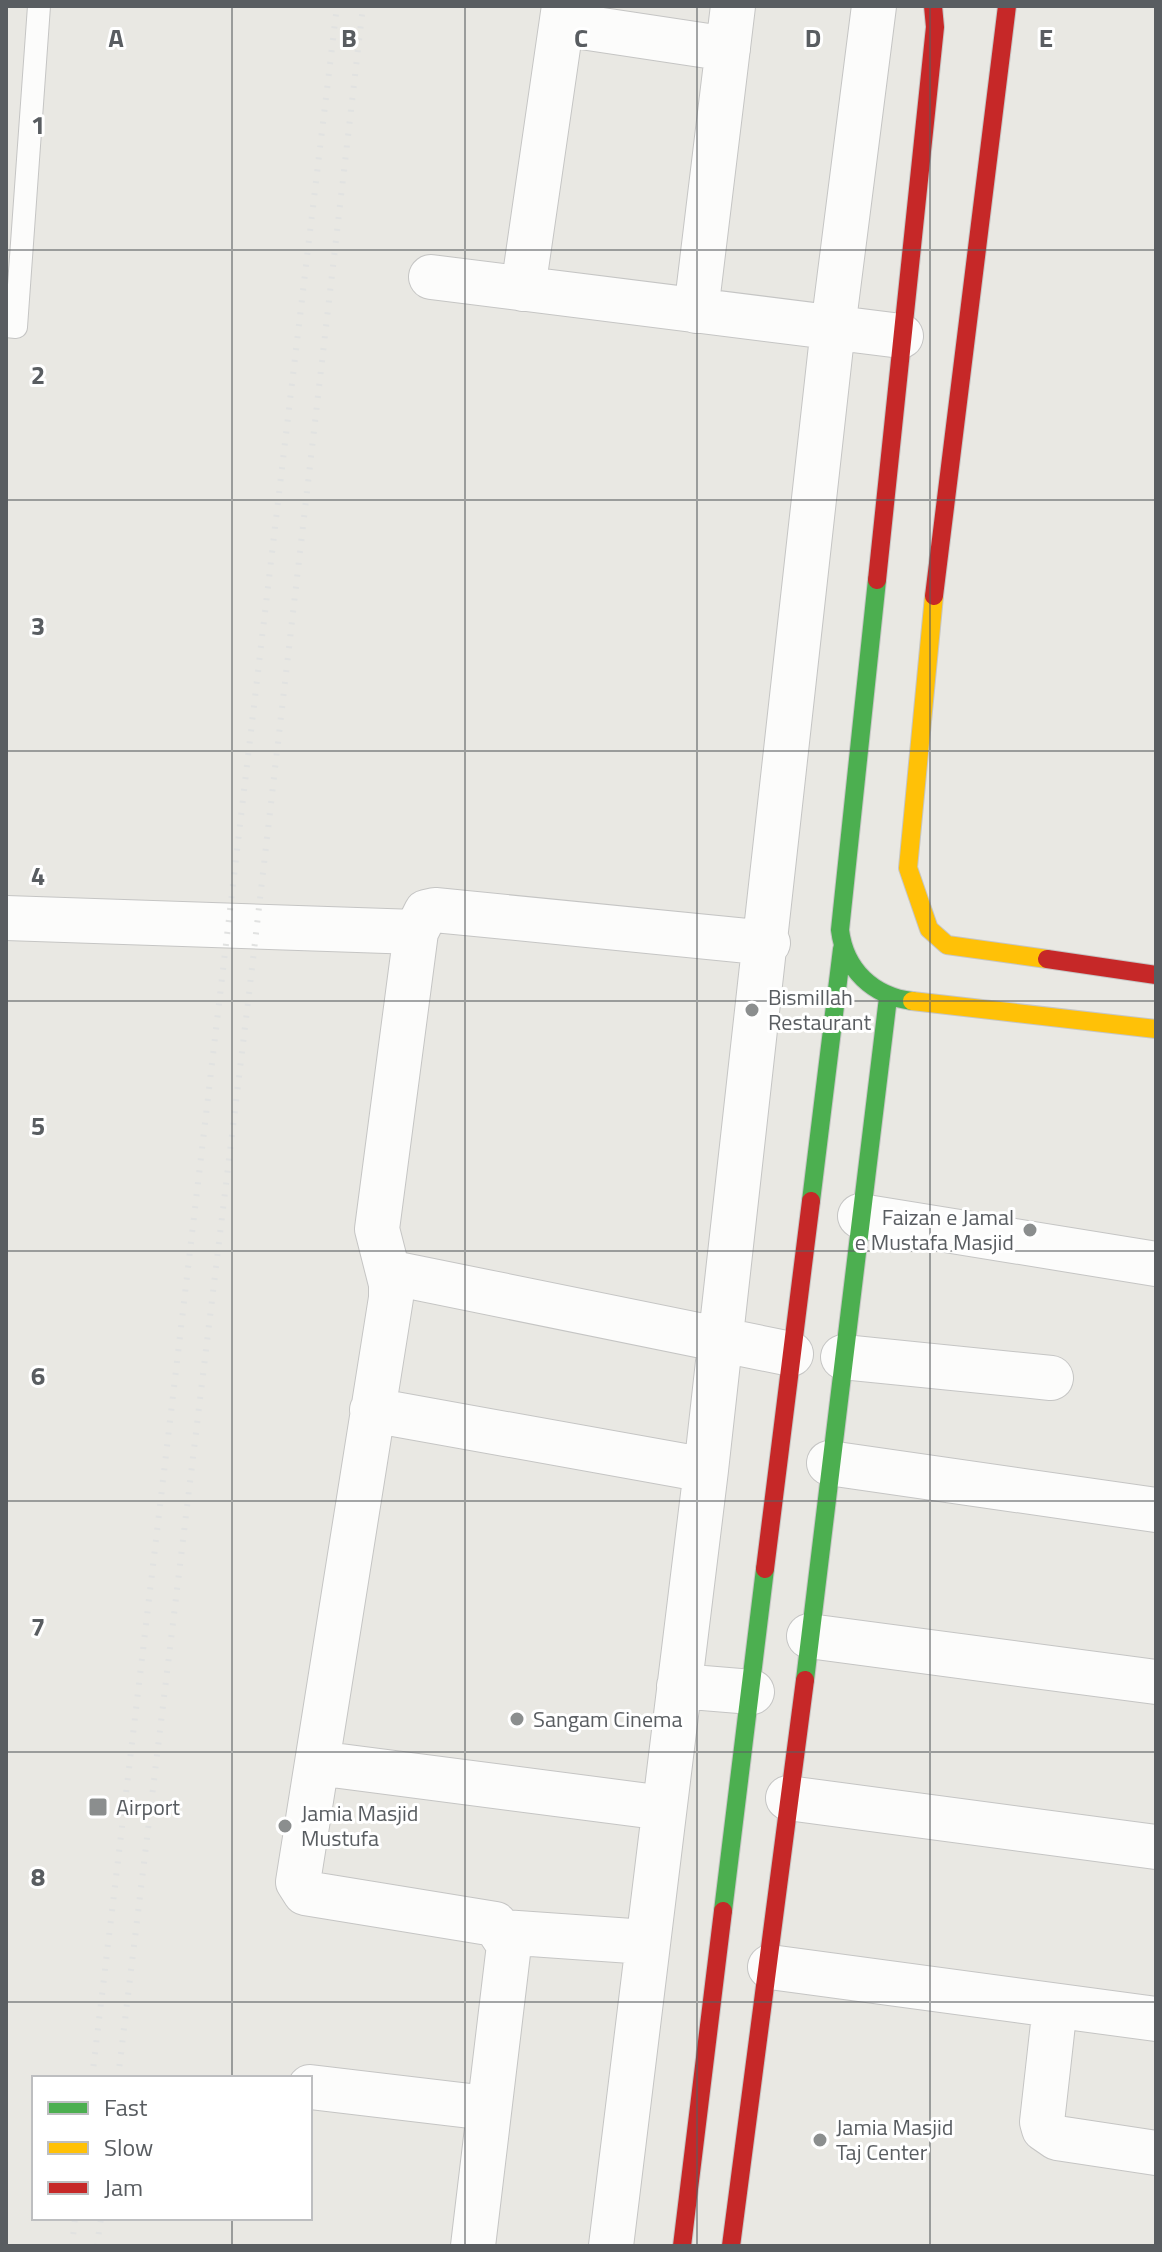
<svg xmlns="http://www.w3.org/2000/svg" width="1162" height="2252" font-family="'Titillium Web',sans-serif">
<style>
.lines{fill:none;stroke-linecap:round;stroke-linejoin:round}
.lane-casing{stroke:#c5c5c4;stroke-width:24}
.street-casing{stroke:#c5c5c4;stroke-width:46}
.fast-casing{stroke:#c6c6c5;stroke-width:20}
.slow-casing{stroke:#c6c6c5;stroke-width:20}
.jam-casing{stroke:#c6c6c5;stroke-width:20}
.lane{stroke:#fcfcfb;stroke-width:22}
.street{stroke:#fcfcfb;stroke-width:44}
.fast{stroke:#4caf50;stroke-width:18}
.slow{stroke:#ffc107;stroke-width:18}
.jam{stroke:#c62828;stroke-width:18}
.rail{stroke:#e1e2e1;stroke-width:6;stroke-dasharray:2 10;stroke-linecap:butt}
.grid{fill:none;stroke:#595d61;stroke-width:2;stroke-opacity:0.55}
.poi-dot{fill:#8b8e8e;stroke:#fff;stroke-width:3}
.labels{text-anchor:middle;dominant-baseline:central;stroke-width:6;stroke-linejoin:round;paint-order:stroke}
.poi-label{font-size:22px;fill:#595d61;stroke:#fff;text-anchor:start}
.grid-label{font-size:26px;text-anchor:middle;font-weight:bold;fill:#595d61;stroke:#fff;stroke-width:6;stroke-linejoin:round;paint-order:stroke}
</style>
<rect width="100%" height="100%" fill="#e9e8e3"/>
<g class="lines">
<defs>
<path id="lane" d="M6,326L16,327L39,6"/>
<path id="street" d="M562,24L728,49
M431,277L901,336
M523,289L564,6
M696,311L733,6
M6,918L416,932
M860,1216L1156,1264
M388,1272L791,1354
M843,1357L1051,1378
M372,1410L706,1470
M829,1463L1156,1510
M809,1636L1156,1682
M679,1686L752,1692
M317,1763L664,1808
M788,1798L1156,1847
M503,1932L646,1942
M770,1967L1156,2019
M1055,2006L1042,2122L1044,2129L1057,2138L1156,2153
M310,2087L487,2108
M473,2246L509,1945L495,1924L305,1893L298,1882L391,1298V1284L377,1229L416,932L426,912L435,910L768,943
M611,2246L706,1470L833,328L874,6"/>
<path id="fast" d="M877,580L840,930C845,970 873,996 912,1001
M811,1201L842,949
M805,1680L888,998
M723,1911L765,1569"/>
<path id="slow" d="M934,596L908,868L929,929L947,945L1047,959
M912,1001L1156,1029"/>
<path id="jam" d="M877,580L935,27L933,6
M934,596L1007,6
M1047,959L1156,975
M765,1569L811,1201
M682,2246L723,1911
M731,2246L805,1680"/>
</defs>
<use href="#lane" class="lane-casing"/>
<use href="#street" class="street-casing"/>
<use href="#fast" class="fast-casing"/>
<use href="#slow" class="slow-casing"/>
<use href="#jam" class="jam-casing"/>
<use href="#lane" class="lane"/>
<use href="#street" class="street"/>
<use href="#fast" class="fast"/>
<use href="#slow" class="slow"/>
<use href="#jam" class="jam"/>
<path class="rail" d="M92,2078C175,1387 254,697 337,6
M118,2078L249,994L363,6
M72,2246L75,2218
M97,2246L101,2218"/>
</g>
<path class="grid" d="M232,6V2078M465,6V2246M697,6V2246M930,6V2246M6,250H1156M6,500H1156M6,751H1156M6,1001H1156M6,1251H1156M6,1501H1156M6,1752H1156M6,2002H1156M232,2218V2246"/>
<g class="poi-dot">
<circle cx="752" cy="1010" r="8"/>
<circle cx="1030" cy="1230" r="8"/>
<circle cx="517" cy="1719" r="8"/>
<rect x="88" y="1797" width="20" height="20" rx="4"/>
<circle cx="285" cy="1826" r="8"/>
<circle cx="820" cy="2140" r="8"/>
</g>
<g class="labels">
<g class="poi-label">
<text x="768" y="997">Bismillah<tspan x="768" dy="25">Restaurant</tspan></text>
<text x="1014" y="1217" text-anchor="end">Faizan e Jamal<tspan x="1014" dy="25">e Mustafa Masjid</tspan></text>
<text x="533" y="1719">Sangam Cinema</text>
<text x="116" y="1807">Airport</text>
<text x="301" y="1813">Jamia Masjid<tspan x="301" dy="25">Mustufa</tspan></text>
<text x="836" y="2127">Jamia Masjid<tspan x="836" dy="25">Taj Center</tspan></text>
</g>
</g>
<g class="grid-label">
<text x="116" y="47">A</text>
<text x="349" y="47">B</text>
<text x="581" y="47">C</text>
<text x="813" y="47">D</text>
<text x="1046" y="47">E</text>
<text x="38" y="134">1</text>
<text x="38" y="384">2</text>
<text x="38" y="635">3</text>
<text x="38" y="885">4</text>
<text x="38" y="1135">5</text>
<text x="38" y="1385">6</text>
<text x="38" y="1636">7</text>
<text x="38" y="1886">8</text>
</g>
<rect width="1162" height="2252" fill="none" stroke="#595d61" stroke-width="16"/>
<rect x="32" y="2076" width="280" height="144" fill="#ffffff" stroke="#bdbec0" stroke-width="2"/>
<rect x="48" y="2102" width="40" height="12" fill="#4caf50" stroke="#bdbec0" stroke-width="2"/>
<text x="104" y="2116" font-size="24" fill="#595d61">Fast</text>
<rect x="48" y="2142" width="40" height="12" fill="#ffc107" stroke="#bdbec0" stroke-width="2"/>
<text x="104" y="2156" font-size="24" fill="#595d61">Slow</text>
<rect x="48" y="2182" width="40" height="12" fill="#c62828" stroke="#bdbec0" stroke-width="2"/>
<text x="104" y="2196" font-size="24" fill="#595d61">Jam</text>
</svg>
